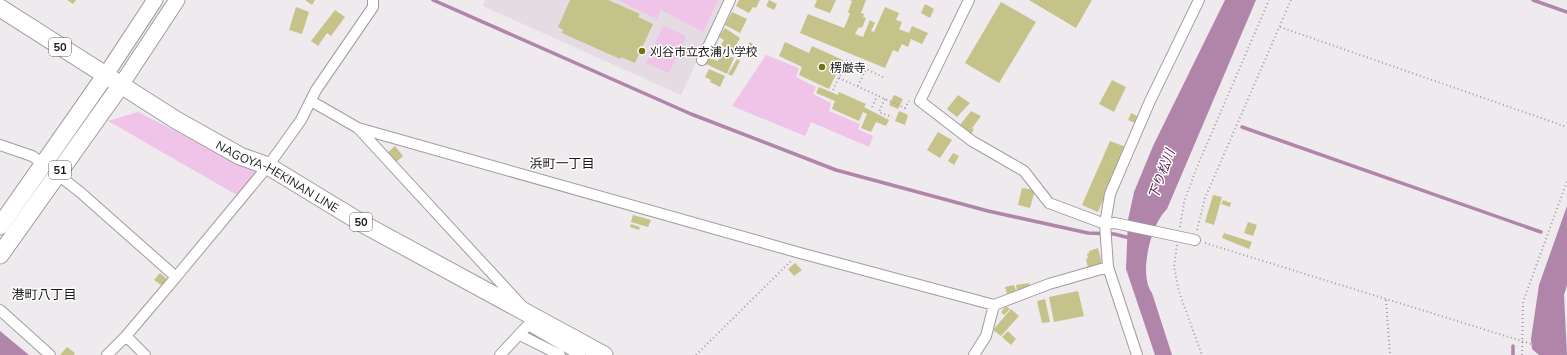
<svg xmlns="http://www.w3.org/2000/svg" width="1567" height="355" font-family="Mulish,'Noto Sans JP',sans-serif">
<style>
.built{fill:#e5dbe3}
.green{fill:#efc4e8}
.water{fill:#b184aa}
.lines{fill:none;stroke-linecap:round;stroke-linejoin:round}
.stream{stroke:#b184aa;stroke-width:3.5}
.building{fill:#c6c38a}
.street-casing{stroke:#9f9c9f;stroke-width:12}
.secondary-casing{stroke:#9f9c9f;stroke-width:17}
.primary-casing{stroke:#9f9c9f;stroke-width:19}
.path{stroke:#a19fa1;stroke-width:2;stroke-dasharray:1 3;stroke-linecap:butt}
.street{stroke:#fff;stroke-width:10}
.secondary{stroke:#fff;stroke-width:15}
.primary{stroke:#fff;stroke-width:17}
.poi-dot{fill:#797215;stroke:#fff;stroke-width:1.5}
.labels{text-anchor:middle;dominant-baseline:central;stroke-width:3;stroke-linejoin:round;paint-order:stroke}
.shield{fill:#fff;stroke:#5f5e5f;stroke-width:1}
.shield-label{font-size:11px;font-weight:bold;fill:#1a191a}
.poi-label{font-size:12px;fill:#1a191a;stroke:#fff;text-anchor:start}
.street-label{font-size:12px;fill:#1a191a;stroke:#fff}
.neighbourhood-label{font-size:13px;fill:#1a191a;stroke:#fff}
.water-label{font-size:13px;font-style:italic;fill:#5b2455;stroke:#fff}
</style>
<rect width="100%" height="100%" fill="#eeeaed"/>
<path class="built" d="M485,0H726L681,95L483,6Z"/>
<path class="green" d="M618,0H718L703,32L661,10L657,19Z
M663,26L686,36L669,73L646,63Z
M766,55L799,68L796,77L816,87L813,94L831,103L829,111L860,124L858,129L873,136L869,147L811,122L805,136L732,106Z
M138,112L256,172L237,195L108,121Z"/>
<path class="water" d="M1225,0H1256L1167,209C1151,224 1138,275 1152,293L1172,355H1155L1126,269L1128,220L1134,192L1153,146Z
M1567,206V285L1564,295L1567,355H1539L1532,349L1531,339L1539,285Z
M0,331L29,355H0Z"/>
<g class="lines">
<path class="stream" d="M433,0L691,114L836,170L988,211L1088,233L1114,234L1130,238
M1533,0L1567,12
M1242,127L1541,232
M1513,346V355"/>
</g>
<path class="building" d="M67,0H76L73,4Z
M305,0H315L312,5Z
M570,0H608L640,14L638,17L653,24L635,63L621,57L620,59L562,33L563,30L558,27Z
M739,0H760L756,8L753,7L749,13L736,6Z
M769,0L777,4L774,10L766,6Z
M817,0H836L830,13L814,7Z
M849,0H866L861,13L864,14L863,17L866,18L862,28L859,27L855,34L863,37L870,20L875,23L871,31L874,32L885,7L899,13L896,20L902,22L899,29L909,33L912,26L928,33L922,44L911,39L908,47L902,44L898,52L893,50L885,68L800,33L808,14L844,28L850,14L848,12L852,1Z
M1029,0H1092L1076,28Z
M1001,2L1036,22L999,83L965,63Z
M925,4L934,9L930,18L921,13Z
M296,7L309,12L302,34L289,30Z
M335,10L345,17L331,36L327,33L318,46L311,41Z
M732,12L747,19L740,33L725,25Z
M725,28L740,38L732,52L721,45L724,40L719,37Z
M750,42L753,44L750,48L747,46Z
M785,42L809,53L812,46L843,60L829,89L799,75L802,67L779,56Z
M715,45L723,49L718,57L711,53Z
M721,53L734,58L727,74L706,64L709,58L718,61Z
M737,59L740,61L732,76L728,74Z
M709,69L725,76L720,87L710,82L711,80L705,77Z
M1112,80L1126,87L1114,112L1099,104Z
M819,87L838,95L839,92L866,104L864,107L889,120L886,126L876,122L871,132L861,128L867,114L863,112L859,121L832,109L835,101L816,93Z
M894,95L903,99L898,109L889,105Z
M958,95L970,103L957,117L947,109Z
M899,111L908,115L905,125L895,121Z
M971,111L981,116L972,128L974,130L970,135L959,126Z
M1131,113L1137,116L1135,123L1128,120Z
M938,132L952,140L940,158L927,150Z
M1110,141L1126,147L1098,212L1082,205Z
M395,146L403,156L395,163L387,153Z
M953,153L959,156L954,165L948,161Z
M1022,188L1035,190L1030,208L1018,205Z
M1213,195L1222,197L1214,225L1205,222Z
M1223,200L1231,203L1230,207L1221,204Z
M633,215L651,220L648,227L631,222Z
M1248,222L1257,225L1253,236L1244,233Z
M631,224L640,227L639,230L630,227Z
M1224,233L1252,242L1249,249L1222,238Z
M1098,248L1102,264L1088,268L1086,259L1088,258L1087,254L1089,253V251Z
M795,263L802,270L794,276L788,269Z
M160,273L169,281L164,287L154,280Z
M1029,283L1030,286L1026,287V289L1017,291L1016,285Z
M1014,285L1016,291L1007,294L1005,287Z
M1078,291L1084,316L1054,322L1049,297Z
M1045,299L1050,322L1042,323L1037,301Z
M1006,306L1010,309L1004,315L1001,312Z
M1011,309L1019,316L1001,336L993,330Z
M1008,331L1016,339L1011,345L1002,337Z
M67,347L75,353L74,355H60Z"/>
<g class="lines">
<defs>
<path id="street" d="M969,0L920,101L972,141L1024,171L1049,203L1105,224L1115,223L1195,240
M702,60L730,0
M311,101L358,128L522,306
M358,128L800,253L994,305L1049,284L1108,267
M0,145L32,156L44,164
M57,174L80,192L176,277L268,166L301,120L316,90L373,7V0
M0,310L50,355
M520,335L560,355
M126,336L145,355
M107,355L126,336L176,277
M500,355L528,325L580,355
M974,355L986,336L994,305
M1137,355L1108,267L1105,224L1110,194L1150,101L1199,0"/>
<path id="secondary" d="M105,76L155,0
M121,85L177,0"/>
<g id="primary">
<path id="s1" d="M0,8L176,120L240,156L268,166L365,225L604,355"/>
<path d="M0,226L105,76"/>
<path d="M0,255L121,85"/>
</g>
</defs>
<use href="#street" class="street-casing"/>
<use href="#secondary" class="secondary-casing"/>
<use href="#primary" class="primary-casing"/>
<path class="path" d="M1280,27L1567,127
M839,78L905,108L909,101
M858,86L866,69
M833,90L847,60L883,77
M885,99L879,112L892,117
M872,107L877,96
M1180,227L1184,202L1197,167L1269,0
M1197,230L1205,198L1291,0
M1205,243L1567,355
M1177,245L1174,267L1179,292L1202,355
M1386,300L1390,355
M696,355L792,260
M1522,355L1523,302L1567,181"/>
<use href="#street" class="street"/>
<use href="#secondary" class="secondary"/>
<use href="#primary" class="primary"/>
</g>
<g class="poi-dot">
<circle cx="642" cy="51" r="4"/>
<circle cx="822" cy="67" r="4"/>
</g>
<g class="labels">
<g class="shield">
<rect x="49" y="38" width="22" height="18" rx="3"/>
<rect x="49" y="161" width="22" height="18" rx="3"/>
<rect x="350" y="213" width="22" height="18" rx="3"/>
</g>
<g class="shield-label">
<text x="60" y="47">50</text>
<text x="60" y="170">51</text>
<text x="361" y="222">50</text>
</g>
<g class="poi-label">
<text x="650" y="51">刈谷市立衣浦小学校</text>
<text x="830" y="67">楞厳寺</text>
</g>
<g class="street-label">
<text stroke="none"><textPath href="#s1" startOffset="325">NAGOYA-HEKINAN LINE</textPath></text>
</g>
<g class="neighbourhood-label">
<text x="562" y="163">浜町一丁目</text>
<text x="44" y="294">港町八丁目</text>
</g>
<g class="water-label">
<text transform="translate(1161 174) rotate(-70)">下り松川</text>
</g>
</g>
</svg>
